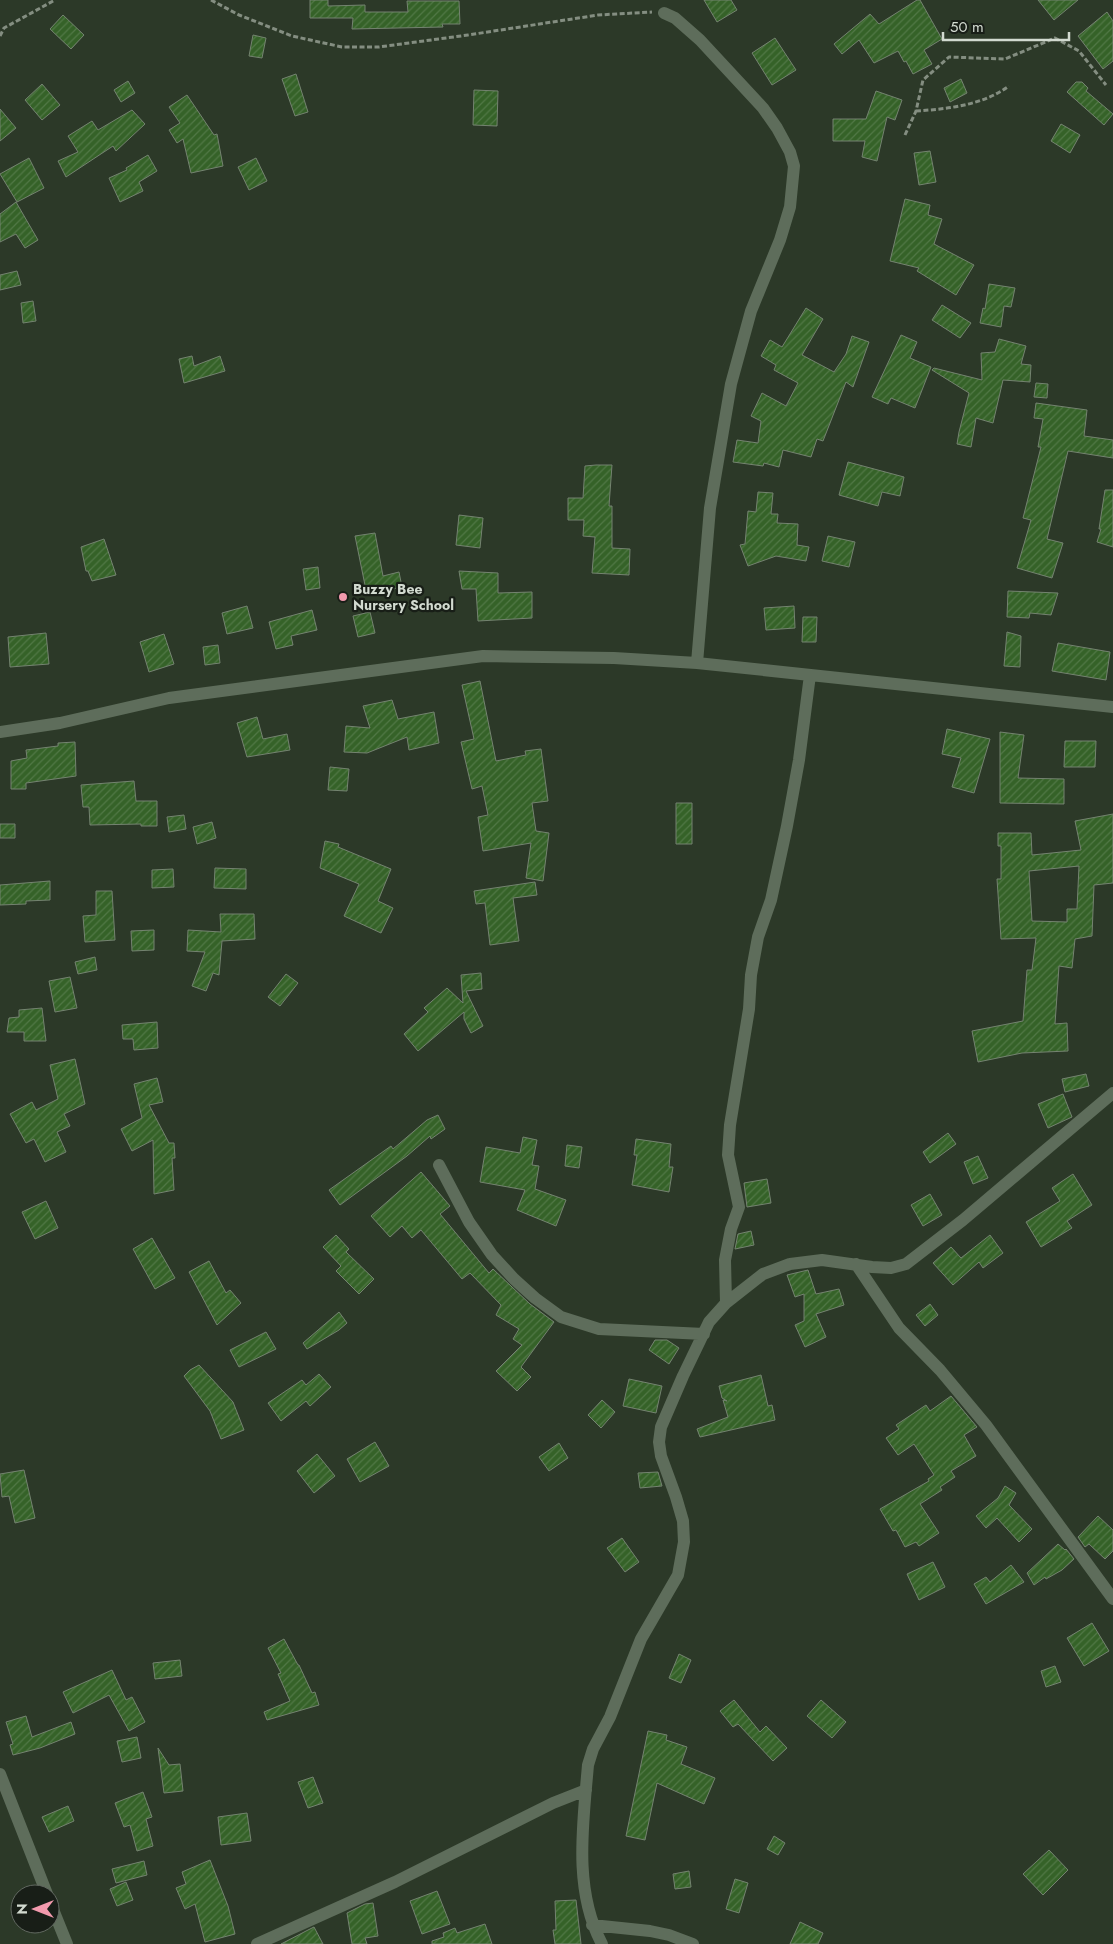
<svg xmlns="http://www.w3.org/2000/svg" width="1113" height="1944" font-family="Jost,sans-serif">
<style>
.building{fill:url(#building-hatch);stroke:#748370;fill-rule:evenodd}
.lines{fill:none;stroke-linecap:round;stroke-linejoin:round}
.path{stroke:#848e81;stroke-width:3;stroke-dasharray:5 2.5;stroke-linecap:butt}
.minor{stroke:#5e6d5b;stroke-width:12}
.poi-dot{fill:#f29aad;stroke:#181e17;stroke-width:2}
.labels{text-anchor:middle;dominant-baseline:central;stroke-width:4.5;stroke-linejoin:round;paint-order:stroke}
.poi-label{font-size:14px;font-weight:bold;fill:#d2dad0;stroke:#181e17;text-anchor:start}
</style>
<defs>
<pattern id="building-hatch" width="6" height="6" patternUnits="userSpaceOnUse" patternTransform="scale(1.25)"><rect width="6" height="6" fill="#356228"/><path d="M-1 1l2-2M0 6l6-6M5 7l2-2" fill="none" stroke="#517846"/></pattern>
</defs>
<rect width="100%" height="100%" fill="#2c3928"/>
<path class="building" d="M310,0H328V6L365,5V12H408L407,1H459L460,24H442L443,27L352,29L353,18H310Z
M704,0H731L737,10L717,22Z
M917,0H920L942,39L924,50L932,64L913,74L906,61L904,62L898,51L874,63L859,40L842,54L834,44L870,14L879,24Z
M1038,0H1078L1054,20Z
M1107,12L1113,21V61L1103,69L1078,36Z
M63,15L84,35L71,49L50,29Z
M253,35L266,38L262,58L249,56Z
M775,38L796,70L772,85L752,53Z
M296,74L308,112L295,116L282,79Z
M961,79L967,93L950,102L944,88Z
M128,81L135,93L121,102L114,90Z
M1076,82H1082L1088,88L1086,91L1113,114L1104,125L1067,92Z
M42,84L60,105L42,120L25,100Z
M474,90L498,91L497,126L473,125Z
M876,91L902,100L895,120L887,117L877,161L862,157L865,141H833V119H866Z
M187,95L214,135L217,134L223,166L191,173L183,139L177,143L169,130L180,123L169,107Z
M0,109L16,128L0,141Z
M132,110L145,124L116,151L113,146L66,177L58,161L78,152L68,136L92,121L98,130Z
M1061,124L1080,135L1070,153L1051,141Z
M930,151L936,182L919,185L914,153Z
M148,155L157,171L139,182L143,191L120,202L109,178L127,170L126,168Z
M29,158L44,188L17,202L0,174Z
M256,158L267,181L249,190L238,167Z
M905,199L930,205L928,215L942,219L934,244L974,265L956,295L917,271L919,268L890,261Z
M16,202L38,240L25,248L16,234L0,242V214Z
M17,271L21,285L0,290V275Z
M989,284L1015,288L1011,307L1004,306L1001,327L980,323L983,308L985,309Z
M33,301L36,321L23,323L21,303Z
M942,305L971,323L960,338L932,320Z
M806,308L823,319L802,355L834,372L846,354L852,336L869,342L853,387L846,382L823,441L817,439L811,457L783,450L779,467L764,463L763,466L733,462L737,440L758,443L761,421L751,416L762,393L786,406L798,383L774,370L776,365L761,356L770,340L782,347Z
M901,335L917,342L910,358L931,367L915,408L891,398L888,404L872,397Z
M999,339L1026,346L1021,364L1031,365L1030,382L1003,380L993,423L976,418L971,447L957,444L959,432L969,393L932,370L934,368L982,380L981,353L995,352Z
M192,356L194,366L220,356L225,371L184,383L179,359Z
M1036,383L1048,384L1047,398L1034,397Z
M1036,403L1087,410L1084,436L1113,440V458L1068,451L1047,539L1063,543L1052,578L1017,568L1031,520L1023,518L1041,447H1038L1043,419L1034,418Z
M848,462L904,477L900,496L882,492L878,506L839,495Z
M596,465H612L609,506H612V548L630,549L629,575L592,573L595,537L583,536L584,520H568V498H583L585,466Z
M1105,490H1113V547L1097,542L1101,529H1099Z
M758,492L773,493L771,514H778L777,523L798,524L797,545L809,547L806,561L776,556L748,566L740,545L745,544L748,511L756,512Z
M459,515L483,518L480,548L456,545Z
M375,533L383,576L399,572L402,587L367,595L355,536Z
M828,536L855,542L849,567L822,561Z
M104,539L116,575L92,581L88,571H86L81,547Z
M318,567L320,588L306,590L303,569Z
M459,571L498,573V593L532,592V618L478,621L476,589H462Z
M1008,591L1058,593L1051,615L1030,613L1029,618L1007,617Z
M247,606L253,628L227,634L222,613Z
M794,606L795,628L766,630L764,608Z
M312,610L317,630L291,636L293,645L276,649L269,622Z
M370,612L375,633L358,637L353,616Z
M803,617H817L816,642H802Z
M1007,632L1021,636L1020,667L1004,666Z
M46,633L49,664L10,667L8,637Z
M164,634L174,664L149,672L140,642Z
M1058,643L1110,652L1106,680L1052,671Z
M218,645L220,663L205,665L203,647Z
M480,681L496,761L526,755L525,751L541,749L548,801L532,803L536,831L549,833L543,881L526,878L531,843L483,851L478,817L488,815L482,786L472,789L461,742L474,739L462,685Z
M392,700L398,719L434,712L439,743L409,750L407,737L367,753L344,752L346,726L370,728L363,706Z
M257,717L263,739L287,734L290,750L247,757L237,723Z
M947,729L990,739L974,793L952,787L961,758L942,754Z
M1000,732L1024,735L1018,778L1064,779V804L1000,803Z
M1065,741H1096L1095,767H1064Z
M75,742L76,776L26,783V789H11V761L27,758L26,750L58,746V743Z
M330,767L349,769L347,791L328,790Z
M134,781L136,801H157V826H141V824L90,825L89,807H83L81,785Z
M676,803H692V844H676Z
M1113,814V883L1094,885L1092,936L1075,939L1072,968L1059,966L1055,1024L1067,1023L1068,1051L1022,1053L978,1062L972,1031L1023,1021L1027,970H1032L1036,938L1001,939L997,879H1001V846H998V833H1031L1032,855L1081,850L1075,821ZM1079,866L1077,909H1067V922L1032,921L1029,871Z
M184,815L186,829L169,832L167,817Z
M212,822L216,838L197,844L193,827Z
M0,824H15V838H0Z
M325,841L339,844L338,847L391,869L378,901L393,908L381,933L344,916L359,884L320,868Z
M215,868L246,869V889L214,888Z
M173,869L174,887L152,888V870Z
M50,881V900L26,901V904L0,905V885Z
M535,882L537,895L513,898L519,941L490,945L485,903L476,904L474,891Z
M96,891H112L115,940L85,942L83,916L96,915Z
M220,914H254L255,939L222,941L219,975L213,973L206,991L192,986L205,952L187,951L188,930L221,932Z
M154,930V950L132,951L131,931Z
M95,957L97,970L78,974L75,962Z
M481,973L482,989L466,991L483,1026L471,1033L464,1019V1012L418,1051L404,1034L428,1012L424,1008L447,988L463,1003L461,975Z
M286,974L298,983L280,1006L268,997Z
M70,977L77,1008L55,1012L49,981Z
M42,1008L46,1041H24V1032H7L9,1018L19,1017V1010Z
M157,1022L158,1048L134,1050L133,1039H123L122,1025Z
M75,1059L85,1104L64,1114L70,1126L57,1132L66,1152L45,1162L34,1139L26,1143L10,1114L32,1102L36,1110L58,1099L50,1065Z
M1086,1074L1089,1086L1065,1092L1062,1079Z
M157,1078L163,1102L149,1105L169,1143H174L175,1158H172L174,1190L154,1194L153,1140L132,1151L121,1129L142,1118L134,1084Z
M1063,1094L1072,1117L1048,1128L1038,1104Z
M438,1115L445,1129L431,1139L430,1136L407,1156L340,1205L329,1190L391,1146L393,1149L427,1120Z
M948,1133L956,1144L930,1163L923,1152Z
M523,1137L537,1140L532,1165L539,1166L535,1189L566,1200L556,1226L517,1210L525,1190L480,1182L486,1147L520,1153Z
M636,1139L671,1144L669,1167H673L669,1192L632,1185L637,1155H634Z
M567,1145L582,1147L579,1168L565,1166Z
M978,1156L988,1178L973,1184L964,1162Z
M421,1172L450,1206L440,1214L489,1273L493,1269L530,1304L554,1322L521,1367L531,1377L517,1391L496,1371L522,1345L513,1339L519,1329L496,1315L501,1305L470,1273L462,1279L421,1230L412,1238L402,1226L390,1237L371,1216Z
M1073,1174L1092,1205L1067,1221L1072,1228L1041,1247L1026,1222L1060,1201L1052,1188Z
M767,1179L771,1203L747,1207L744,1183Z
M930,1194L942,1215L923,1226L911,1205Z
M46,1201L58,1228L35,1239L22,1212Z
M751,1231L754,1245L735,1249L738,1234Z
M336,1235L349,1249L346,1252L374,1279L359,1294L336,1271L341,1266L323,1247Z
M990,1235L1003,1253L983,1268L979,1262L953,1285L933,1263L951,1247L961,1258Z
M152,1238L175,1278L155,1289L133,1249Z
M209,1261L226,1293L230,1290L241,1303L217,1325L189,1272Z
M808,1270L816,1294L839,1289L844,1305L816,1314L826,1337L805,1347L795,1325L804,1321V1294L795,1297L787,1275Z
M930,1304L938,1315L925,1326L916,1315Z
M339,1312L347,1323L339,1330L307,1349L303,1343Z
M266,1332L276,1349L239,1367L230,1350Z
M655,1340H667L679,1348L669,1364L649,1350Z
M199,1365L233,1402L244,1430L221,1439L210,1411L184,1376L190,1370Z
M319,1374L331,1387L310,1406L306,1401L281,1421L268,1403L302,1380L306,1385Z
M761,1375L768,1406L772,1405L775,1420L700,1437L697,1429L728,1417L723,1400L727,1401L722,1398L719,1386Z
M629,1379L662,1386L656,1413L623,1406Z
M951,1396L977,1427L964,1435L976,1456L951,1471L955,1477L940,1487L942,1490L920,1504L939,1533L919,1546L916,1542L905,1547L896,1530L893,1531L880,1509L929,1481L928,1479L934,1475L914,1444L898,1455L886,1438L899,1429L896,1425L926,1405L930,1411Z
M602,1400L615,1412L601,1428L588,1415Z
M375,1442L389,1466L360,1482L347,1459Z
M559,1443L568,1458L549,1471L539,1457Z
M317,1454L335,1476L314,1493L297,1471Z
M24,1470L35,1518L15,1523L9,1496L2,1497L0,1474Z
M658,1472L662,1486L640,1488L638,1473Z
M1005,1486L1016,1493L1009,1505L1032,1529L1019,1542L997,1518L986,1528L976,1516L998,1498Z
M1098,1516L1113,1530V1551L1105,1559L1089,1544L1085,1547L1078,1537Z
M622,1538L639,1562L625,1572L607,1548Z
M1058,1544L1065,1550L1066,1549L1074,1559L1062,1570L1046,1579L1045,1577L1034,1585L1027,1573Z
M933,1562L945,1587L919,1600L907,1574Z
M1011,1565L1024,1582L986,1604L974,1584L986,1577L990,1582Z
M1092,1623L1109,1651L1084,1666L1067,1638Z
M284,1639L298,1665H299L312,1693L315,1692L319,1705L267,1720L264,1712L290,1701L278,1674L281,1673L268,1648Z
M679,1654L691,1660L681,1683L669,1678Z
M180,1660L182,1676L155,1679L153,1663Z
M1055,1666L1061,1682L1046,1687L1041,1671Z
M112,1670L126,1700L132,1697L145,1722L129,1731L109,1695L73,1713L63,1692Z
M734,1700L760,1732L766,1726L787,1748L773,1761L738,1724L733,1727L720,1711Z
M821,1700L846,1722L832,1738L807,1716Z
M26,1716L32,1737L71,1722L75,1734L40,1748L13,1755L10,1745L13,1744L6,1722Z
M648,1731L667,1735L666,1740L687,1747L681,1764L715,1778L704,1804L657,1783L645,1840L626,1836Z
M137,1737L141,1758L122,1762L117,1741Z
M158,1748L169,1765L180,1764L183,1791L164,1793Z
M313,1777L323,1803L308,1808L298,1782Z
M143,1792L152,1817L146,1819L153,1846L137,1851L130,1825L124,1827L115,1803Z
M68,1806L74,1821L49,1832L42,1817Z
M247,1813L251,1841L221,1845L218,1817Z
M774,1836L785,1843L778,1855L767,1849Z
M1049,1850L1068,1870L1043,1895L1023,1874Z
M210,1860L228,1906L235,1934L205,1942L195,1904L185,1909L176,1888L186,1884L182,1872Z
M144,1861L147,1875L116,1883L112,1869Z
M689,1871L691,1887L675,1889L673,1874Z
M735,1879L748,1883L739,1913L726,1909Z
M126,1882L133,1900L117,1906L110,1889Z
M437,1891L450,1924L422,1934L410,1901Z
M576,1900L581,1944H555L553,1930H556L555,1901Z
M373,1903L378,1936L365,1938L367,1944H352L347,1913L365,1904Z
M800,1922L823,1933L818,1944H790Z
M485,1924L492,1944H432V1941L444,1937L443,1933L455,1928L457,1933Z
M314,1927L323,1944H281L308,1930Z"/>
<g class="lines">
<path class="path" d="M211,0L239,15L292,36L342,47H379L468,35L598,15L652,12
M0,36L4,28L55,0
M916,111C948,109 983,105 1009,86
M905,135L916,111L923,80L949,57L1005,59L1055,38L1079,51L1106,85"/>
<path class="minor" d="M664,13L675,18L700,40L763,108L777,128L790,152L794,166L790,207L780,240L751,311L731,384L710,508L697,663
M0,732L60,723L169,698L483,656L614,658L697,663L1113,707
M439,1165L469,1222L492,1255L514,1279L535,1298L561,1317L599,1329L704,1334
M856,1264L899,1328L940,1370L986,1425L1113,1599
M726,1303L725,1260L731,1229L739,1207L728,1155L730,1125L749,1009L751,975L758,937L771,900L787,826L799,760L810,675
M0,1774L47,1894
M50,1902L67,1944
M592,1925L650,1931L669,1935L693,1944
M257,1944L395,1882L553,1803L586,1790
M602,1944C573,1890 583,1824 588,1765L593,1749L610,1717L641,1639L678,1575L684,1542L683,1521L676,1497L661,1456L659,1442L661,1427L683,1376L709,1322L726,1303L763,1274L790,1264L822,1260L872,1267L891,1268L906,1264L963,1220L1113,1093"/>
</g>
<circle class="poi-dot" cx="343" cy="597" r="5"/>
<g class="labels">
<g class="poi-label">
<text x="353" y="589">Buzzy Bee<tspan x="353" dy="16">Nursery School</tspan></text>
</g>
</g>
<g transform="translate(35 1909) rotate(270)"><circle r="24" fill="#181e17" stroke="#626961"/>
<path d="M0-4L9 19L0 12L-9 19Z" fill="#f29aad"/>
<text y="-8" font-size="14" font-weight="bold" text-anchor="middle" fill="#d2dad0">N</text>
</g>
<path d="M943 32v8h126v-8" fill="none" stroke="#d2dad0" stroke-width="2.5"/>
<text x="950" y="32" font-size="15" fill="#d2dad0" stroke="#181e17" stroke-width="4" paint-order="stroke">50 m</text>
</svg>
